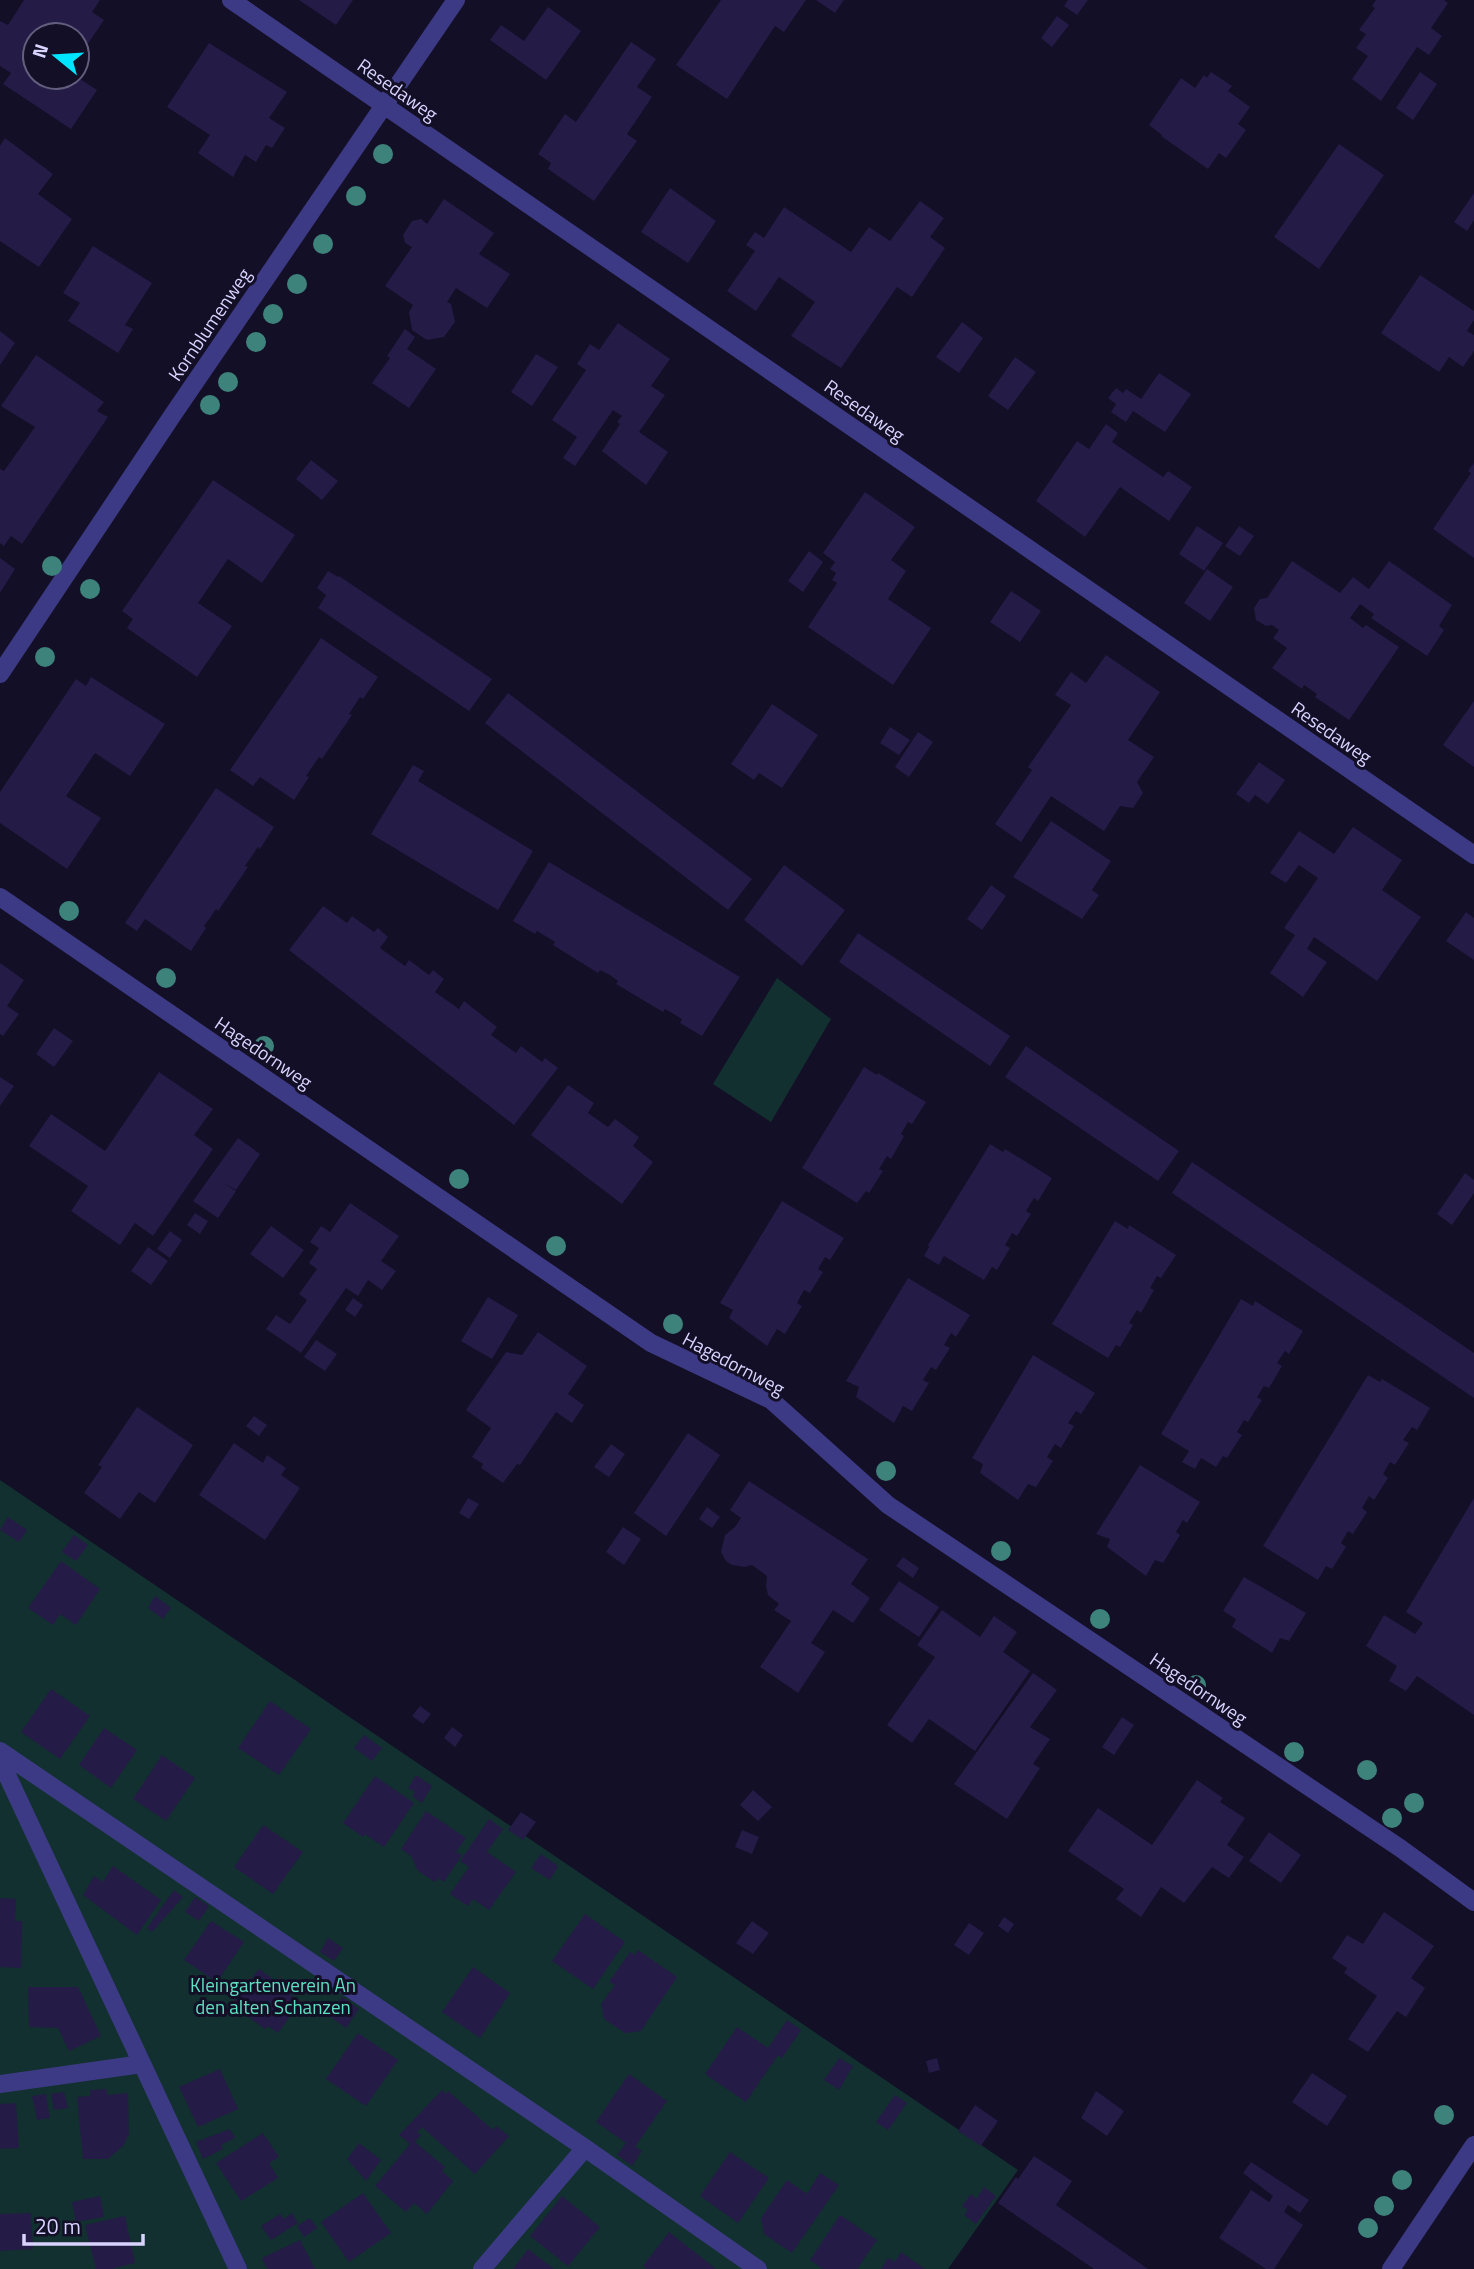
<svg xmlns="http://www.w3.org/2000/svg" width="1474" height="2269" font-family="'Titillium Web',sans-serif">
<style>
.green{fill:#12302f}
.building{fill:#241b47}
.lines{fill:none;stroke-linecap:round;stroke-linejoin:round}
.service{stroke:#3d3a85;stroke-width:18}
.minor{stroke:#3d3a85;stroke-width:18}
.tree{fill:#3d827b}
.labels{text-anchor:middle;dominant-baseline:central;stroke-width:6;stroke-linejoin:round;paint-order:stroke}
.street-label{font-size:19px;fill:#d9d4ff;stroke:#130f26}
.park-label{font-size:19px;fill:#5fe0c0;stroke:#130f26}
</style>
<rect width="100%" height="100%" fill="#130f26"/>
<path class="green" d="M777,978L831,1019L771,1122L713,1084Z
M0,1480L1018,2170L948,2269H0Z"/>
<path class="building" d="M24,0H100L92,12L104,20L77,60V35H35V77H77L97,90L71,129L3,84L11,73L0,66V21L8,25Z
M299,0H353L336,25Z
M721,0H806L784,32L775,26L727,99L676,65Z
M816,0H844L835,13Z
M1068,0H1088L1077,15L1064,6Z
M1376,0H1444L1448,3L1431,28L1442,36L1429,55L1417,47L1381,101L1352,79L1368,56L1356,48L1366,34L1359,30L1375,8L1372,6Z
M548,7L581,31L546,80L490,40L501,25L524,41Z
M1057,16L1069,25L1052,47L1041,38Z
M631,42L656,59L637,87L652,97L627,134L637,141L594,201L548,169L551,163L538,154L565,114L576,122Z
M209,43L287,92L269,118L285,128L272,148L266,145L256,162L245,155L233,177L198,153L210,135L167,107Z
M1211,72L1232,86L1228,91L1250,107L1238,124L1246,130L1226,158L1219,153L1208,169L1161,136L1162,135L1149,125L1181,78L1195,88L1204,75L1207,78Z
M1420,72L1437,84L1413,120L1396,108Z
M5,138L53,174L38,194L72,219L39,267L0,241V146Z
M1339,144L1384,175L1319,269L1274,237Z
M670,188L716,221L688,263L641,232Z
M1474,193V220L1467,231L1454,222Z
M444,199L494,233L479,254L510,274L487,308L456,288L447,302L451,304L455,322L444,337L427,340L412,330L409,312L413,305L385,286L412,247L405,243L403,235L412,221L421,219L427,224Z
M920,201L944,218L930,237L945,248L912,297L897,287L841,368L791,336L815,302L779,277L756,311L727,291L755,251L746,245L755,232L764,238L784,207L851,252L869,227L890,241Z
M93,246L152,283L125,325L133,329L118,353L68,321L80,303L63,293Z
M1420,275L1474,311V320L1467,331L1474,335V351L1463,367L1449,357L1439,372L1381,333Z
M962,322L983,338L959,373L936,357Z
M618,323L670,359L651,386L665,395L639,432L668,452L646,485L602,451L620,424L617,422L622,416L613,410L575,466L563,458L577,437L552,420L586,370L577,364L590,344L599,350Z
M405,329L415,337L407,349L436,369L409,408L372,383L390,358L387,356Z
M0,331L15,343L0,365Z
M536,354L558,367L532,406L511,392Z
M36,355L104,402L97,411L108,417L22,544L11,536L4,546L0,543V469L4,471L35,427L1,406Z
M1015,357L1036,372L1008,410L988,396Z
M1159,373L1191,394L1165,432L1133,411L1126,422L1111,412L1116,404L1108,398L1116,388L1123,393L1126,389L1141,399Z
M1106,424L1118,433L1112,442L1163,477L1168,471L1192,487L1169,521L1120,487L1085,537L1036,501L1077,441L1089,449Z
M311,460L338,481L322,500L296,479Z
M1474,463V558L1433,529L1471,473L1468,471Z
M213,480L295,535L262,583L228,559L198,603L232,626L197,677L127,628L133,619L122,611Z
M865,492L915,527L891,560L906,571L888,599L931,628L893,685L808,627L837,583L832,580L836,573L830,569L835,562L823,553Z
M1197,526L1223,543L1204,571L1179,554Z
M1239,526L1254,536L1240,556L1225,546Z
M809,551L823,562L803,592L788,581Z
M0,558L15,569L0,593Z
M1292,561L1340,593L1353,577L1369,589L1389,561L1452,605L1439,626L1444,630L1427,656L1371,618L1374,614L1360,604L1350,618L1363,628L1366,625L1399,647L1349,720L1315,697L1317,694L1304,685L1302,689L1272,668L1287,648L1273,638L1279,630L1272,625L1266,626L1256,620L1254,608L1260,599L1267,598Z
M1207,569L1233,587L1210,621L1184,603Z
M328,571L338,577L339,576L492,679L469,711L318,608L326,595L317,588Z
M1011,591L1041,611L1020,642L990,622Z
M321,638L378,677L363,699L360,697L349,714L352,715L322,759L319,757L306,776L309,777L294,800L260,777L253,786L230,770Z
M1106,655L1160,692L1128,740L1154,757L1137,782L1143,793L1133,808L1120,806L1104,831L1051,796L1021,842L995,824L1032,770L1028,767L1071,705L1055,695L1071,672L1086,683Z
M91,677L165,724L130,776L95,753L66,796L101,818L67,869L0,823V792L76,679L86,686Z
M508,693L752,879L728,910L485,723Z
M1474,701V767L1443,745Z
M772,704L818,735L782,788L759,773L754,780L731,764Z
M890,727L910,740L899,755L880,743Z
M918,732L933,742L909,777L895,767Z
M1259,762L1285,780L1268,804L1255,795L1249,803L1236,794Z
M413,765L424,771L418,781L533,851L498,910L371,834Z
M216,788L274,827L260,849L258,847L245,866L248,867L218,911L216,909L210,918L204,926L206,928L191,951L145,919L137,931L125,923Z
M1051,821L1111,861L1092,890L1099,895L1082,919L1013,877Z
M1353,827L1402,860L1382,890L1421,917L1377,981L1314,937L1307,949L1327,962L1303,997L1270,973L1295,935L1284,928L1318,878L1299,865L1286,883L1270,873L1299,831L1334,854Z
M549,862L740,977L702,1036L680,1023L682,1019L665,1009L663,1012L616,984L618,981L610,975L600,970L598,973L553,945L555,942L547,937L537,931L535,934L513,921Z
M784,865L845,910L802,966L744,920Z
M991,885L1006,896L982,930L967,919Z
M323,906L347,923L352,916L374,932L378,928L388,937L380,948L405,966L409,960L429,975L433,970L444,979L435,992L459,1009L464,1001L497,1027L491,1035L516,1053L521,1046L542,1062L545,1058L558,1068L514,1125L289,950Z
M1466,912L1474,918V960L1446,941Z
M858,933L1010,1036L990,1066L839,962Z
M0,963L24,980L7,1006L19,1014L3,1036L0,1034Z
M54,1028L73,1041L54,1067L36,1054Z
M1026,1046L1179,1151L1158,1181L1005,1077Z
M864,1067L877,1075L878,1073L926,1102L912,1124L908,1122L901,1134L904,1136L891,1159L887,1156L879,1169L883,1171L869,1193L866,1191L857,1203L802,1168Z
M159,1072L213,1109L194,1135L213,1149L153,1236L135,1223L120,1245L71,1211L88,1186L29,1146L51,1114L105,1151Z
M0,1077L14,1086L0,1106Z
M568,1085L594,1103L588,1113L608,1127L615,1119L639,1137L633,1146L653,1162L622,1204L531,1135Z
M238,1138L260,1154L236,1190L222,1182L236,1191L218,1218L193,1201Z
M990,1144L1003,1152L1005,1149L1052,1178L1038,1201L1034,1198L1026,1211L1031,1214L1017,1236L1012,1233L1005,1245L1010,1248L997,1270L992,1267L984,1280L944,1256L939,1265L924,1256L929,1247L928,1245Z
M1192,1162L1474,1353V1398L1172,1193Z
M1465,1173L1474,1180V1193L1452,1225L1437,1214Z
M782,1201L844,1238L830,1260L825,1257L818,1269L823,1272L810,1293L804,1290L797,1303L802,1306L785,1334L777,1329L767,1346L729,1318L733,1310L720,1303Z
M350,1203L399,1236L381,1261L396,1271L382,1290L368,1280L358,1296L346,1288L301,1353L266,1329L276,1315L290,1324L307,1300L299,1294L317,1269L309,1263L319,1248L310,1242L321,1226L330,1232Z
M195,1213L208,1221L200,1234L187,1225Z
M1115,1221L1128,1229L1129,1225L1176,1255L1161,1278L1157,1276L1150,1288L1154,1290L1141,1313L1137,1310L1129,1323L1133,1325L1120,1347L1116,1345L1108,1358L1052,1324Z
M271,1226L304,1250L283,1278L250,1254Z
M170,1231L182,1240L170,1258L157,1249Z
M148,1247L168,1261L151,1285L131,1271Z
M908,1278L970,1315L956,1337L951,1333L944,1345L950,1348L936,1370L931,1367L923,1380L929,1383L912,1411L903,1406L894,1423L856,1397L859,1387L846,1381Z
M488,1297L518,1315L492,1359L461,1341Z
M353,1298L363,1305L355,1317L345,1310Z
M1241,1299L1253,1306L1255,1301L1303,1331L1289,1354L1285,1351L1277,1363L1282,1366L1269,1388L1264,1386L1257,1397L1262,1400L1248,1422L1244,1420L1237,1432L1242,1435L1227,1458L1223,1456L1216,1467L1201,1458L1195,1469L1182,1462L1189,1451L1161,1434Z
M538,1332L587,1366L568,1394L584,1405L572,1423L556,1412L520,1465L517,1464L503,1483L481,1468L483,1464L472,1457L491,1428L466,1410L506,1352L522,1355Z
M316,1340L337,1354L325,1371L304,1357Z
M1033,1355L1095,1393L1081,1414L1076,1411L1068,1423L1074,1426L1061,1448L1055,1444L1047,1457L1053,1461L1036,1487L1028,1484L1018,1500L980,1473L983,1464L972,1458Z
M1368,1375L1380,1382L1382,1379L1430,1408L1417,1430L1412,1427L1403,1440L1409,1443L1395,1465L1390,1462L1383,1474L1388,1478L1374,1500L1369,1496L1362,1508L1367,1512L1353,1534L1348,1531L1341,1543L1346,1547L1332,1569L1326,1566L1318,1580L1263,1546Z
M137,1407L193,1445L155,1503L139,1492L120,1519L84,1493L102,1467L98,1465Z
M254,1416L267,1425L259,1436L246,1426Z
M688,1433L720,1455L666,1536L634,1513Z
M234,1443L263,1463L267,1455L286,1468L281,1475L300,1488L265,1540L199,1495Z
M611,1444L625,1454L609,1477L594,1467Z
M1140,1465L1200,1502L1187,1523L1183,1520L1176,1532L1180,1535L1163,1563L1155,1560L1146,1576L1107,1547L1110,1539L1096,1534Z
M749,1481L868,1559L851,1584L870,1598L853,1623L833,1610L811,1643L825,1652L798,1693L760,1667L791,1621L774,1610L779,1604L768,1595L766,1586L767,1576L752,1565L745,1567L732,1565L726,1561L721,1552L725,1535L735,1527L741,1518L730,1510Z
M468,1498L479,1504L469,1519L459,1513Z
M1474,1498V1715L1417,1676L1406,1691L1389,1681L1397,1666L1366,1646L1384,1615L1415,1634L1423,1623L1406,1612Z
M707,1507L720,1517L712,1528L699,1519Z
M8,1517L27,1530L19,1542L0,1530Z
M623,1527L641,1539L624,1565L606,1552Z
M74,1535L88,1545L76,1561L62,1552Z
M903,1557L919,1568L913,1578L896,1566Z
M61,1561L100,1589L76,1625L60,1614L53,1625L28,1608Z
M1244,1577L1306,1613L1289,1641L1280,1638L1272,1653L1232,1627L1236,1619L1223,1611Z
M899,1581L939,1607L919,1637L879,1610Z
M155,1596L171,1608L163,1619L148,1608Z
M942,1610L980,1637L994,1616L1017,1632L1003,1652L1030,1671L975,1751L929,1719L912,1743L887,1725L935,1657L917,1645Z
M1033,1673L1057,1690L1030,1727L1050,1739L1033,1764L1040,1768L1007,1819L954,1784Z
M51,1689L90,1716L60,1759L21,1732Z
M270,1701L311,1729L279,1775L238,1748Z
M420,1706L431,1714L423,1724L412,1716Z
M1122,1717L1134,1725L1114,1755L1102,1747Z
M452,1727L463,1735L455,1747L444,1738Z
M104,1728L137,1750L111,1788L79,1765Z
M364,1735L382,1748L372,1761L354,1748Z
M162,1755L195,1778L166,1821L133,1799Z
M416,1775L432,1786L422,1803L412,1796L415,1792L408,1788Z
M375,1776L414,1803L384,1847L365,1834L363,1837L343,1823Z
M1197,1780L1223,1798L1220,1802L1245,1818L1227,1845L1244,1857L1229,1878L1212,1867L1184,1903L1161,1887L1141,1917L1116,1899L1124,1889L1068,1851L1098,1808L1152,1845Z
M753,1790L772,1807L758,1821L740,1805Z
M426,1811L466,1838L456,1852L462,1855L444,1882L438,1878L435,1882L418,1871L411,1856L401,1849Z
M521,1812L536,1822L523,1840L508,1830Z
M489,1819L503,1829L487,1852L516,1872L489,1910L473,1899L468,1906L450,1894L469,1867L460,1861Z
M263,1825L303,1852L273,1894L234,1867Z
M742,1830L759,1837L752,1854L735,1847Z
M1269,1832L1301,1855L1281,1883L1249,1861Z
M541,1854L558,1866L550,1880L531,1868Z
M113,1866L161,1900L137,1935L83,1895L94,1876L103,1882Z
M174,1890L183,1897L152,1932L147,1928Z
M195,1897L209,1906L199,1921L185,1912Z
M0,1898L16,1899L15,1921H22L21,1968L0,1967Z
M1384,1912L1434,1946L1411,1978L1425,1988L1406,2017L1397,2011L1368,2052L1348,2039L1377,1996L1344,1973L1347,1968L1332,1958L1347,1935L1363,1944Z
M585,1914L625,1942L593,1989L552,1961Z
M1004,1917L1014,1924L1008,1933L998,1926Z
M211,1921L244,1942L217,1982L184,1960Z
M752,1921L769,1933L753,1954L736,1943Z
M969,1923L984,1933L969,1955L954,1945Z
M328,1938L343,1948L334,1961L320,1952Z
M638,1950L677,1977L641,2031L625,2033L604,2019L601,2004L615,1985L609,1982L630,1952L635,1955Z
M473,1967L510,1993L480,2038L442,2012Z
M259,1969L292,1993L290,1995L300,2002L278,2033L268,2026L265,2029L232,2005Z
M28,1987H78L101,2036L69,2051L58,2028L29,2027Z
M342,1997L359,2009L346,2028L329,2016Z
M787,2020L801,2030L782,2058L778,2055L746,2102L705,2074L737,2027L768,2048Z
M358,2033L398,2060L366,2106L326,2079Z
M839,2058L853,2066L839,2090L824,2080Z
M937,2058L940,2070L929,2073L926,2061Z
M220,2069L238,2109L198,2127L179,2087Z
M1312,2073L1347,2096L1327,2126L1292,2102Z
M629,2074L667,2101L635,2147L642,2151L632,2166L617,2155L626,2143L596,2122Z
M107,2089V2095L128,2093L129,2134L123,2146L108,2159H83L77,2097L90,2096V2090Z
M442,2090L446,2094L448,2091L493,2130L496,2126L509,2136L475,2174L422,2127L417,2132L421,2135L415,2142L445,2167L442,2171L453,2181L427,2214L414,2203L406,2212L375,2186L410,2144L399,2135Z
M1096,2091L1124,2111L1107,2136L1081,2118Z
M64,2092L68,2108L54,2110L51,2094Z
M46,2094L50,2118L37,2120L32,2096Z
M895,2095L907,2103L888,2130L876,2122Z
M16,2103L19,2148L0,2149V2104Z
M975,2105L998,2121L981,2146L958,2131Z
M230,2129L235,2138L221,2145L223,2149L203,2159L196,2142Z
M263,2133L279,2157L269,2163L278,2178L241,2201L216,2163Z
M359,2143L381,2160L366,2181L347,2159Z
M730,2152L769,2178L738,2223L700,2196Z
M1034,2156L1072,2181L1056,2205L1148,2269H1094L998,2203L1016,2177L1018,2179Z
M1251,2162L1309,2200L1300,2213L1288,2205L1284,2212L1303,2225L1274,2269H1266L1219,2238L1251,2190L1269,2202L1273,2196L1243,2173Z
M820,2173L839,2185L792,2253L764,2234L761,2218L787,2180L807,2194Z
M984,2187L996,2196L976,2224L964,2215L968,2210L962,2206L971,2194L976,2199Z
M363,2193L391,2233L349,2262L321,2222Z
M100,2196L104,2217L76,2222L72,2202Z
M562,2196L600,2227L568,2266L530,2236Z
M31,2213L33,2249L0,2251V2214Z
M292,2213L298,2223L271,2240L261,2226L280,2214L284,2219Z
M840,2215L877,2240L857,2269H823L810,2260Z
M125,2216L135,2263L111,2269H96L85,2225Z
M310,2218L317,2228L304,2237L297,2226Z
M669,2232L715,2268L714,2269H647L643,2266Z
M300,2240L315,2269H267L262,2258Z
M528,2249L554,2269H513Z
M901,2252L925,2269H881L888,2258L895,2262Z"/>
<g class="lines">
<path class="service" d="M0,1751L585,2148L758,2269
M0,1760L238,2269
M0,2084L142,2064
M482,2269L585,2148"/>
<path class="minor" d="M231,0L1474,855
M0,674L172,416L456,0
M0,897L651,1343L771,1400L888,1505L1400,1848L1474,1902
M1391,2269L1474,2145"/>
</g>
<g class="tree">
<circle cx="383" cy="154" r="10"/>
<circle cx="356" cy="196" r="10"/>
<circle cx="323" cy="244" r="10"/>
<circle cx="297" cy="284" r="10"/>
<circle cx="273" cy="314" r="10"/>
<circle cx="256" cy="342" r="10"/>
<circle cx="228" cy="382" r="10"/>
<circle cx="210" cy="405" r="10"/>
<circle cx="52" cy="566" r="10"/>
<circle cx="90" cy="589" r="10"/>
<circle cx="45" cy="657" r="10"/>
<circle cx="69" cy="911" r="10"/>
<circle cx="166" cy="978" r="10"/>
<circle cx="264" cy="1046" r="10"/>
<circle cx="459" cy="1179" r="10"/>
<circle cx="556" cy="1246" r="10"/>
<circle cx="673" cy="1324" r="10"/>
<circle cx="886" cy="1471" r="10"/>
<circle cx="1001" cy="1551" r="10"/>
<circle cx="1100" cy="1619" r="10"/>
<circle cx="1196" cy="1685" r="10"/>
<circle cx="1294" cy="1752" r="10"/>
<circle cx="1367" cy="1770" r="10"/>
<circle cx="1414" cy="1803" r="10"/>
<circle cx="1392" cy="1818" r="10"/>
<circle cx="1444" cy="2115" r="10"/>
<circle cx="1402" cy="2180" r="10"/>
<circle cx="1384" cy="2206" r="10"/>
<circle cx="1368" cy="2228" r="10"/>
</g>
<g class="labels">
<g class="street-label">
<text transform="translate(398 89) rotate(35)">Resedaweg</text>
<text transform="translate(209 324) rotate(-56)">Kornblumenweg</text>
<text transform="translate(865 410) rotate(35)">Resedaweg</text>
<text transform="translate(1332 732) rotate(35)">Resedaweg</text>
<text transform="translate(264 1052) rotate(34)">Hagedornweg</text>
<text transform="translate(734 1363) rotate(28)">Hagedornweg</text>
<text transform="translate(1199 1688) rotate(34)">Hagedornweg</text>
</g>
<g class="park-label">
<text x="273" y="1984">Kleingartenverein An<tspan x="273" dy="22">den alten Schanzen</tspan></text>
</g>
</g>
<g transform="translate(56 56) rotate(288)"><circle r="33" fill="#130f26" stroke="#625e7d" stroke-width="2"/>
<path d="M0-5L12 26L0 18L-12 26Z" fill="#00e5ff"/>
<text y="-10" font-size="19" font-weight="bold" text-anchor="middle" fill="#d9d4ff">N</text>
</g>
<path d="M24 2234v10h119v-10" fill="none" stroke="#d9d4ff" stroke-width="3.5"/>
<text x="35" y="2234" font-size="21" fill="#d9d4ff" stroke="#130f26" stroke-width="5" paint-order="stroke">20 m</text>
</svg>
